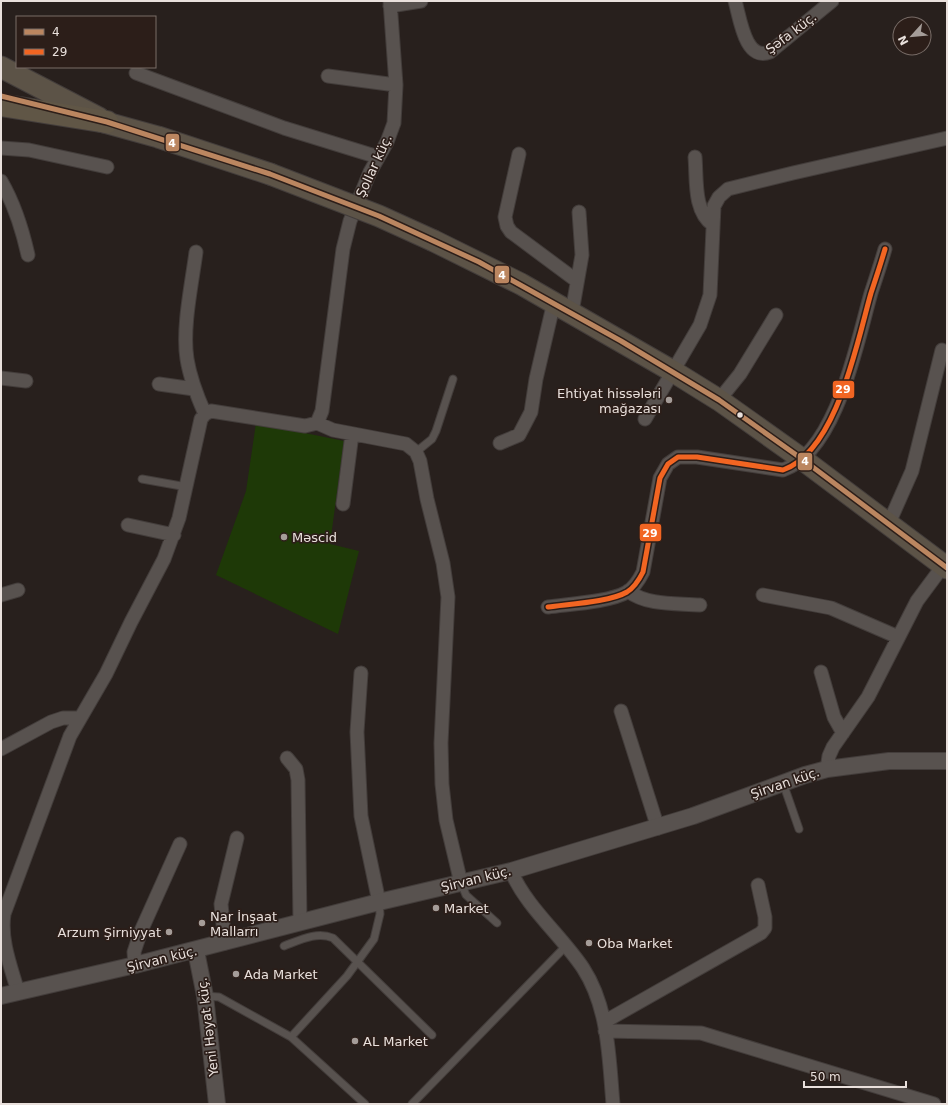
<svg xmlns="http://www.w3.org/2000/svg" width="948" height="1105" font-family="'DejaVu Sans',sans-serif">
<style>
.green{fill:#1e3907}
.lines{fill:none;stroke-linecap:round;stroke-linejoin:round}
.service-casing{stroke:#433d3b;stroke-width:9}
.minor-casing{stroke:#433d3b;stroke-width:15}
.tertiary-casing{stroke:#433d3b;stroke-width:18}
.primary-casing{stroke:#433d3b;stroke-width:23}
.trunk-casing{stroke:#433d3b;stroke-width:24}
.service{stroke:#58524f;stroke-width:7}
.minor{stroke:#58524f;stroke-width:13}
.tertiary{stroke:#58524f;stroke-width:16}
.primary{stroke:#5c5347;stroke-width:21}
.trunk{stroke:#605646;stroke-width:22}
.primary-bridge-casing{stroke:#433d3b;stroke-width:23;stroke-linecap:butt}
.primary-bridge{stroke:#5c5347;stroke-width:21}
.bus-1-casing{stroke:#2c1e19;stroke-width:8}
.bus-2-casing{stroke:#2c1e19;stroke-width:8}
.bus-1{stroke:#bb8660;stroke-width:5}
.bus-2{stroke:#f26522;stroke-width:5}
.poi-dot{fill:#a59d99;stroke:#2c1e19;stroke-width:1.5}
.bus-dot{fill:#e9e0dc;stroke:#2c1e19;stroke-width:1.5}
.labels{text-anchor:middle;dominant-baseline:central;stroke-width:3.5;stroke-linejoin:round;paint-order:stroke}
.street-label{font-size:13px;fill:#e9e0dc;stroke:#2c1e19}
.poi-label{font-size:13px;fill:#e9e0dc;stroke:#2c1e19;text-anchor:start}
.line-badge{stroke:#2c1e19;stroke-width:1.5}
.badge-label{font-size:11px;text-anchor:middle;font-weight:bold;fill:#fff}
</style>
<rect width="100%" height="100%" fill="#28201d"/>
<path class="green" d="M256,423L344,441L330,544L359,551L338,634L216,575L246,491Z"/>
<g class="lines">
<defs>
<path id="service" d="M416,452L432,439L436,431L453,379
M142,479L187,487
M783,783L799,829
M461,883L466,895L497,923
M284,946C300,940 317,931 333,938L432,1035
M205,996L219,997L291,1037L365,1104
M291,1037L347,976L374,939L380,914L379,902
M412,1104L566,946"/>
<path id="minor" d="M735,1C740,18 745,62 770,52L832,1
M390,6L421,1
M136,73L284,128L378,157
M328,76L396,85
M1,148L29,150L107,167
M519,154L505,217L507,226L511,232L577,281
M695,157C697,179 693,211 713,225
M1,181C15,205 22,228 28,255
M196,252C192,283 182,328 187,359C190,378 197,396 205,414
M572,312L582,255L579,212
M1,378L26,381
M159,384L194,389
M719,400L740,374L776,315
M645,419L700,325L710,295L714,206L719,197L728,189L793,173L947,138
M317,423L322,411L343,249L350,221L370,172L387,142L394,123L396,85L390,1
M500,443L519,435L531,412L536,379L554,302
M343,504L352,434
M889,523L912,471L942,350
M128,525L174,535
M628,591C648,606 676,603 700,605
M1,595L18,590
M763,595L831,608L898,637
M548,607C569,604 610,602 627,592C635,587 639,580 643,572L660,478L668,464L678,457H697L783,470C837,451 857,342 871,293C876,278 881,263 885,249
M821,672L834,717L843,733
M361,673L357,732L361,816L379,902
M621,711L658,828
M1,749L51,722L63,718H78
M287,758L296,769L298,780L300,922
M827,769L829,756L833,747L868,697L917,601L943,566
M511,871C527,908 561,935 583,968C609,1008 609,1059 613,1104
M225,943L221,904L237,838
M135,965L134,952L141,931L180,844
M18,992C11,967 0,940 4,914L70,736L106,674L131,622L164,559L179,518L201,419L205,414L211,411L305,426L317,423L333,430L406,444L416,452L420,461L427,499L443,563L448,597L441,743L442,784L446,820L461,883
M604,1022L761,933L765,928V917L758,885
M605,1031L701,1033L934,1104"/>
<path id="tertiary" d="M196,951L205,996L217,1104
M1,996L135,965L379,902L511,871L693,816L805,775L827,769L889,761H947"/>
<path id="primary" d="M1,67L99,118
M89,118L158,137L270,174
M434,241L521,284L674,372L719,400L802,459L947,568"/>
<path id="trunk" d="M1,105L107,122"/>
</defs>
<use href="#service" class="service-casing"/>
<use href="#minor" class="minor-casing"/>
<use href="#tertiary" class="tertiary-casing"/>
<use href="#primary" class="primary-casing"/>
<use href="#trunk" class="trunk-casing"/>
<use href="#service" class="service"/>
<use href="#minor" class="minor"/>
<use href="#tertiary" class="tertiary"/>
<use href="#primary" class="primary"/>
<use href="#trunk" class="trunk"/>
<defs>
<path id="primary-bridge" d="M270,174L379,216L434,241"/>
</defs>
<use href="#primary-bridge" class="primary-bridge-casing"/>
<use href="#primary-bridge" class="primary-bridge"/>
<defs>
<path id="bus-1" d="M1,96L107,122L270,174L379,216L479,262L621,341L719,400L802,459L947,568"/>
<path id="bus-2" d="M548,607C569,604 610,602 627,592C635,587 639,580 643,572L660,478L668,464L678,457H697L783,470C837,451 857,342 871,293C876,278 881,263 885,249"/>
</defs>
<use href="#bus-1" class="bus-1-casing"/>
<use href="#bus-2" class="bus-2-casing"/>
<use href="#bus-1" class="bus-1"/>
<use href="#bus-2" class="bus-2"/>
</g>
<g class="poi-dot">
<circle cx="669" cy="400" r="4"/>
<circle cx="284" cy="537" r="4"/>
<circle cx="436" cy="908" r="4"/>
<circle cx="202" cy="923" r="4"/>
<circle cx="169" cy="932" r="4"/>
<circle cx="589" cy="943" r="4"/>
<circle cx="236" cy="974" r="4"/>
<circle cx="355" cy="1041" r="4"/>
</g>
<circle class="bus-dot" cx="740" cy="415" r="3.5"/>
<g class="labels">
<g class="street-label">
<text transform="translate(791 33) rotate(-37)">Şəfa küç.</text>
<text transform="translate(374 166) rotate(-65)">Şollar küç.</text>
<text transform="translate(785 783) rotate(-19)">Şirvan küç.</text>
<text transform="translate(476 879) rotate(-14)">Şirvan küç.</text>
<text transform="translate(162 959) rotate(-14)">Şirvan küç.</text>
<text transform="translate(208 1027) rotate(-97)">Yeni Həyat küç.</text>
</g>
<g class="poi-label">
<text x="661" y="393" text-anchor="end">Ehtiyat hissələri<tspan x="661" dy="15">mağazası</tspan></text>
<text x="292" y="537">Məscid</text>
<text x="444" y="908">Market</text>
<text x="210" y="916">Nar İnşaat<tspan x="210" dy="15">Mallarrı</tspan></text>
<text x="161" y="932" text-anchor="end">Arzum Şirniyyat</text>
<text x="597" y="943">Oba Market</text>
<text x="244" y="974">Ada Market</text>
<text x="363" y="1041">AL Market</text>
</g>
</g>
<g class="line-badge">
<rect x="165" y="133" width="15" height="19" rx="4" fill="#bb8660"/>
<rect x="494" y="265" width="16" height="19" rx="4" fill="#bb8660"/>
<rect x="832" y="380" width="23" height="19" rx="4" fill="#f26522"/>
<rect x="797" y="452" width="16" height="19" rx="4" fill="#bb8660"/>
<rect x="639" y="523" width="23" height="19" rx="4" fill="#f26522"/>
</g>
<g class="badge-label">
<text x="172" y="147">4</text>
<text x="502" y="279">4</text>
<text x="843" y="393">29</text>
<text x="805" y="465">4</text>
<text x="650" y="537">29</text>
</g>
<rect width="948" height="1105" fill="none" stroke="#e9e0dc" stroke-width="4"/>
<rect x="16" y="16" width="140" height="52" fill="#2c1e19" stroke="#786c67"/>
<rect x="24" y="29" width="20" height="6" fill="#bb8660" stroke="#786c67"/>
<text x="52" y="36" font-size="12" fill="#e9e0dc">4</text>
<rect x="24" y="49" width="20" height="6" fill="#f26522" stroke="#786c67"/>
<text x="52" y="56" font-size="12" fill="#e9e0dc">29</text>
<g transform="translate(912 36) rotate(243)"><circle r="19" fill="#2c1e19" stroke="#786c67"/>
<path d="M0-3L7 15L0 10L-7 15Z" fill="#a59d99"/>
<text y="-6" font-size="11" font-weight="bold" text-anchor="middle" fill="#e9e0dc">N</text>
</g>
<path d="M804 1081v6h102v-6" fill="none" stroke="#e9e0dc" stroke-width="2"/>
<text x="810" y="1081" font-size="12" fill="#e9e0dc" stroke="#2c1e19" stroke-width="3" paint-order="stroke">50 m</text>
</svg>
